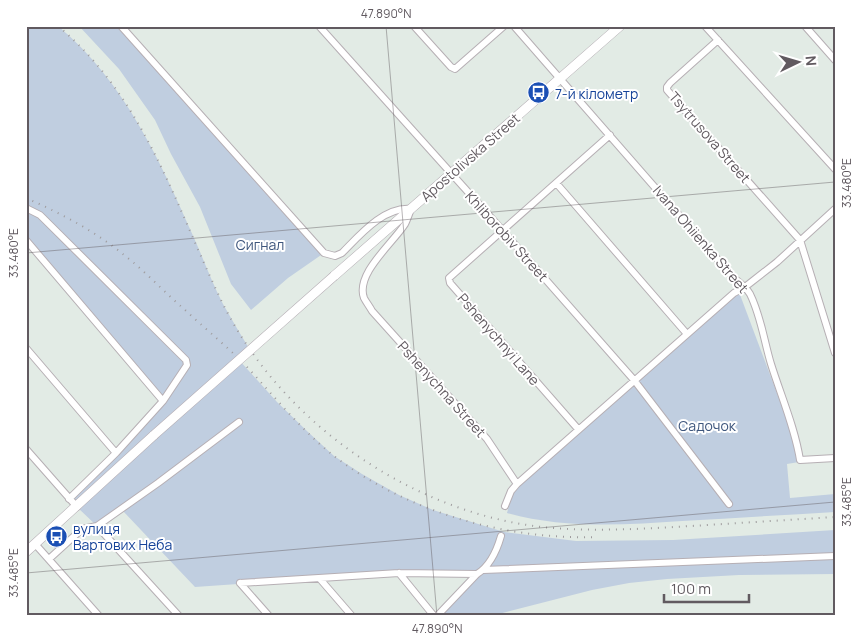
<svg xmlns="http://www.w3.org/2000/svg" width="861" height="642" font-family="Manrope,sans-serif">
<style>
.green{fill:#c0cee0;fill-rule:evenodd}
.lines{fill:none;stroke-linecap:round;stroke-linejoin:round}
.street-casing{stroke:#b6afb4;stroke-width:8}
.secondary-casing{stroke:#b5aeb4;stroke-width:10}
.street{stroke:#fff;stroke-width:6}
.secondary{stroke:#fff;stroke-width:9}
.rail{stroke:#9e9b9d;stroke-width:2;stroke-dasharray:1 6;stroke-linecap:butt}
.secondary-bridge-casing{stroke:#b5aeb4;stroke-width:10;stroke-linecap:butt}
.secondary-bridge{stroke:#fff;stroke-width:9}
.ticks{fill:none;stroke:#615a60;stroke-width:1;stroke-opacity:0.45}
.labels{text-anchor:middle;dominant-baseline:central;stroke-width:4;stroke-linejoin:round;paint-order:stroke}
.transit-label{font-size:14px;fill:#164399;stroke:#fff;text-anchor:start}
.street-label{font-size:14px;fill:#615a60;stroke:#fff}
.park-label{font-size:14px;fill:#3d557c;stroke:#fff}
.neatline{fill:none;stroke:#615a60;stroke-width:2}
.ticks-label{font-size:12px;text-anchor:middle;fill:#615a60}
</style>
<rect width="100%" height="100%" fill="#e2ebe5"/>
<path class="green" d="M26,26H58C125,82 160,161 194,238C204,260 212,283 223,304C232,320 241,335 250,350L239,360L277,402L308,432L334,456L362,474L399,495L433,510L504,532L576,541L673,540L835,530V574L739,575L667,579L629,583L592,590L491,616H437L477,574L399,573L195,587L123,511L97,526L77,507L74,494L163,401L26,240ZM503,538C500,552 494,561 485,572Z
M79,26H121L324,253L288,278L251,310L231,284L200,207L171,154L155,120L119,69Z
M739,292L796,444L799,462L787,464L790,498L835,494V512C784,515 733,518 682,521C624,525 564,529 507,513L513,492L520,483Z"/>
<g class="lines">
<defs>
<path id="street" d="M121,26L324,253L335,256L342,253C359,236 384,206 411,209C409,214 407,220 405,224C393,243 355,274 364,298C366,302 370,307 372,311L487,439L517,484
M319,26L503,231L634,380L729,504
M414,26L451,67L455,69L504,26
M514,26L734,278C740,283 746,287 750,294C761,316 764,341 771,364C781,396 795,428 800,460L835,458
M705,26L835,169
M805,26L835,60
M718,40L670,83L667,87V90L800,240L835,353
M557,184L687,334
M26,208L40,215L186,360L187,365L163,401L116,453L69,499
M26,240L163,401
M26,348L116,453
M578,429L450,283L449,278L610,135
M26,449L77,507
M505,506L511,491L517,484L734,293L745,287L777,262L835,209
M97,526L158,483L239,422
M36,545L99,616
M49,559L82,529L97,526L179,616
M483,570L835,556
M399,573L434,616
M320,579L352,616
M240,583L399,573L477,574
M240,583L269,616
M437,616L477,574C490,566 497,550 501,536"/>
<path id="secondary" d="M334,276L620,26
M26,552L154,435"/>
</defs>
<use href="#street" class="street-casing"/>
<use href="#secondary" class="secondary-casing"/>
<use href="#street" class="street"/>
<use href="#secondary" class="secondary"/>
<path class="rail" d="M58,26C146,100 174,203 222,302C280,421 410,512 542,527C592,532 641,529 691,526C739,523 787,520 835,517
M26,198C60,213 95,231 124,255C145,271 163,291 183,308C204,328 227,346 247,367C275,397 301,430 334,456C407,512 506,540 597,537"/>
<defs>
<path id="secondary-bridge" d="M154,435L334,276"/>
</defs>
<use href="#secondary-bridge" class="secondary-bridge-casing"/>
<use href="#secondary-bridge" class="secondary-bridge"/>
</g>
<path class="ticks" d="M386,26L437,616M26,253L835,182M26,573L835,502"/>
<defs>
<symbol id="bus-disc" viewBox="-11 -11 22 22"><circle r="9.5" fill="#1a4fb4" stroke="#fff"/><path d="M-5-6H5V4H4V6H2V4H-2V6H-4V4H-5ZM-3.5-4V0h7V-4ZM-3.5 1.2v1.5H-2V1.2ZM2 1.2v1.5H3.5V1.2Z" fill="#fff"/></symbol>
</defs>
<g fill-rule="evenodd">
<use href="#bus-disc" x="526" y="80" width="25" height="25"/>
<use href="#bus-disc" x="44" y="524" width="25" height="25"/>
</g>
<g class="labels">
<g class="transit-label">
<text x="555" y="93">7-й кілометр</text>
<text x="73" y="528">вулиця<tspan x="73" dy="16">Вартових Неба</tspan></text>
</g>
<g class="street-label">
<text transform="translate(710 137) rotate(49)">Tsytrusova Street</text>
<text transform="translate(470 157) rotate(-41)">Apostolivska Street</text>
<text transform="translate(507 236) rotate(48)">Khliborobiv Street</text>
<text transform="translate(701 239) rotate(49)">Ivana Ohiienka Street</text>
<text transform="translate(499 339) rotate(49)">Pshenychnyi Lane</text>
<text transform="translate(442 389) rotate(48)">Pshenychna Street</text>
</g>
<g class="park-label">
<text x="260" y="244">Сигнал</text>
<text x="707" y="425">Садочок</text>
</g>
</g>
<rect width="861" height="642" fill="none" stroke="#ffffff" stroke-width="55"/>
<g transform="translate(798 62) rotate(85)" stroke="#ffffff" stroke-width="4" paint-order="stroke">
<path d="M0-4L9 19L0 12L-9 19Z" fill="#615a60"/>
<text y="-8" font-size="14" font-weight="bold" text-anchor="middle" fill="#615a60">N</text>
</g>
<path d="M664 594v8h85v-8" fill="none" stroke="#615a60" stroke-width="2.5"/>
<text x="671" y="594" font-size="15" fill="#615a60" stroke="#ffffff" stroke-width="4" paint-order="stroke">100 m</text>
<rect x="28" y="28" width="806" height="586" class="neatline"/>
<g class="ticks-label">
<text x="386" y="18">47.890°N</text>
<text transform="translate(847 183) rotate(-90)" y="4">33.480°E</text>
<text transform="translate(14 253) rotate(-90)" y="4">33.480°E</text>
<text transform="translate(847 502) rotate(-90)" y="4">33.485°E</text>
<text transform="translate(14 573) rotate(-90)" y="4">33.485°E</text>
<text x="437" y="633">47.890°N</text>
</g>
</svg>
